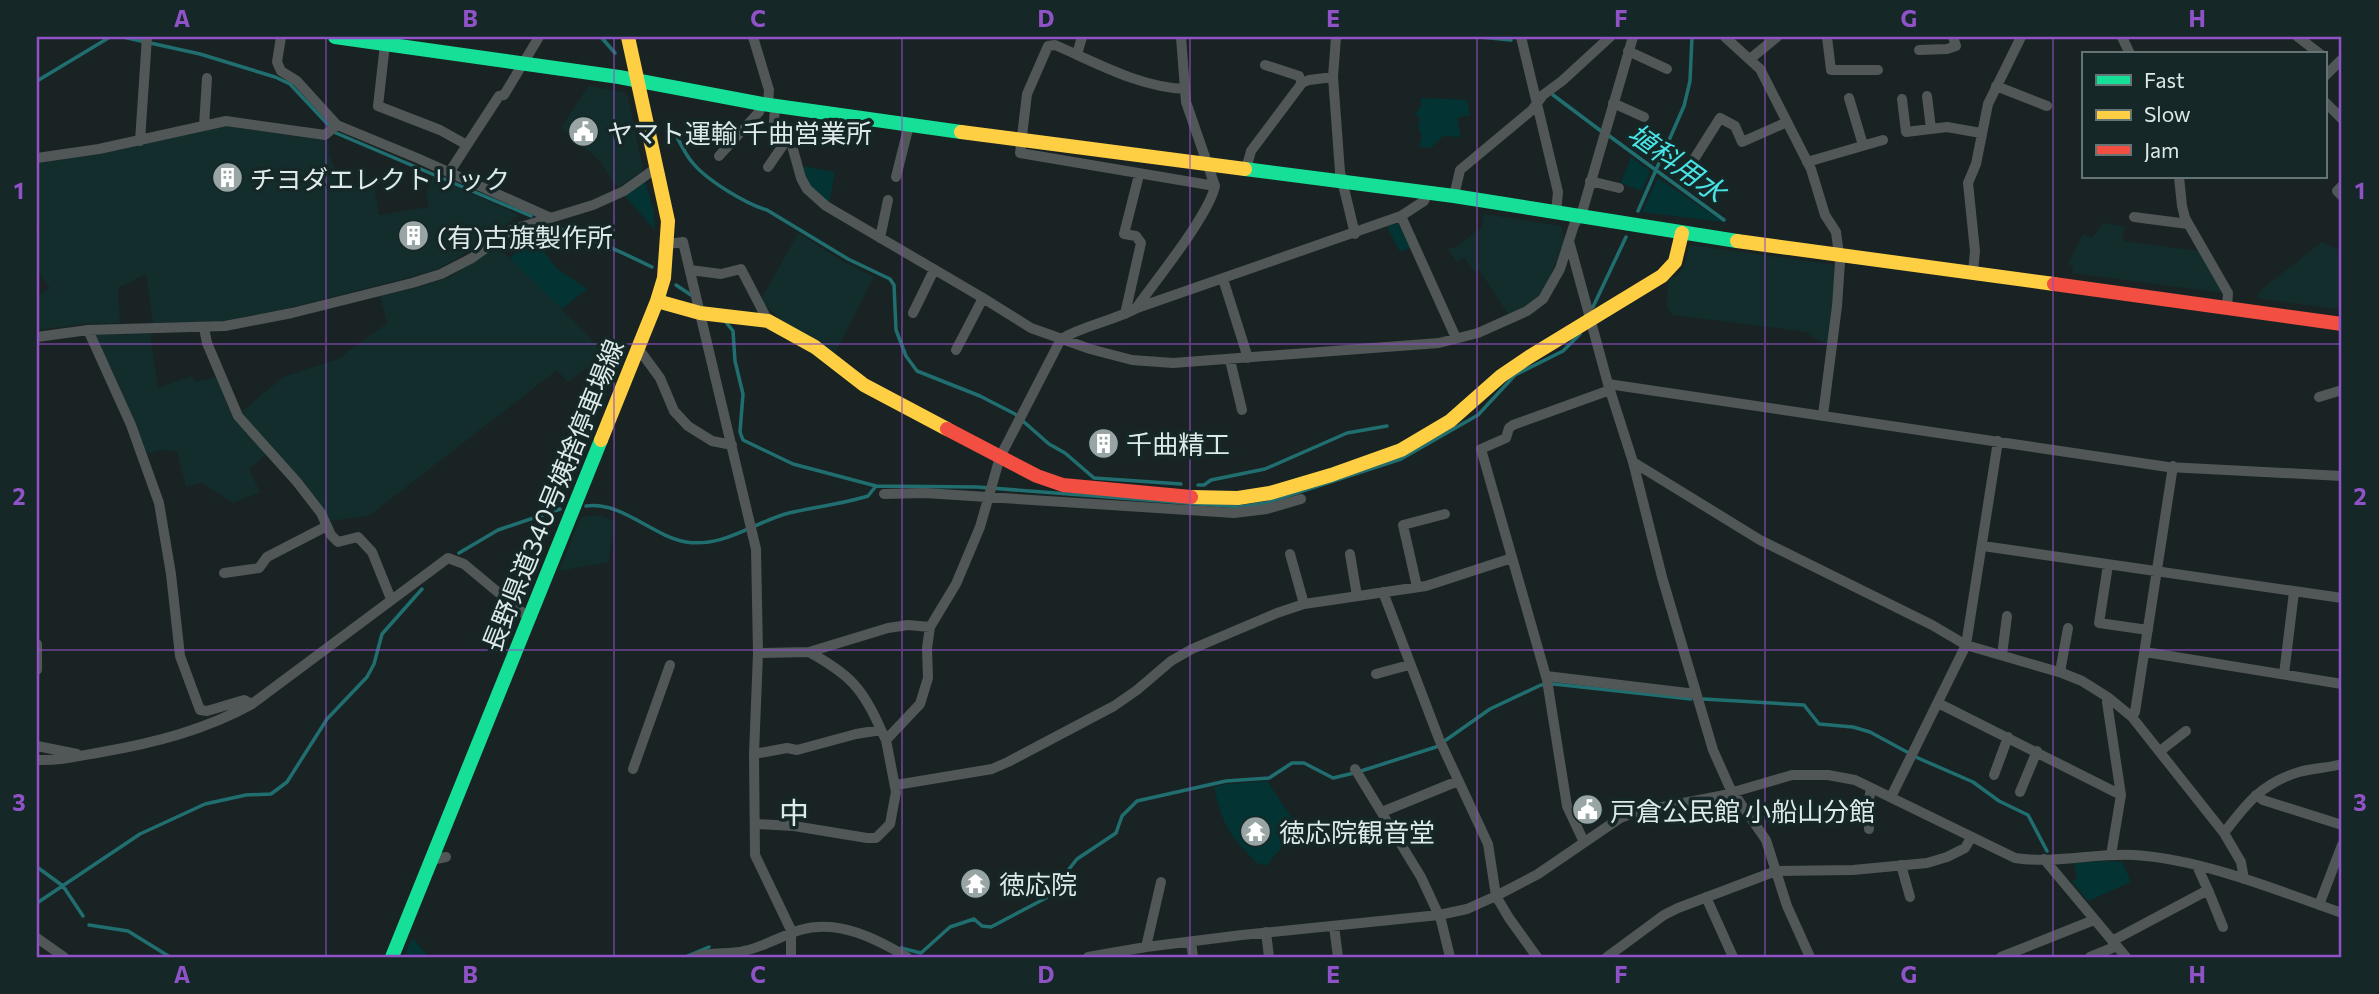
<svg xmlns="http://www.w3.org/2000/svg" width="2379" height="994" font-family="Commissioner,'Noto Sans JP',sans-serif">
<style>
.built{fill:#132d2d}
.green{fill:#043333}
.lines{fill:none;stroke-linecap:round;stroke-linejoin:round}
.stream{stroke:#206e6f;stroke-width:3.5}
.street{stroke:#515656;stroke-width:10}
.fast{stroke:#16e098;stroke-width:14}
.slow{stroke:#ffcf43;stroke-width:14}
.jam{stroke:#f24e42;stroke-width:14}
.grid{fill:none;stroke:#8f52c7;stroke-width:2;stroke-opacity:0.55}
.labels{text-anchor:middle;dominant-baseline:central;stroke-width:7;stroke-linejoin:round;paint-order:stroke}
.poi-label{font-size:26px;fill:#dee9e9;stroke:#152727;text-anchor:start}
.street-label{font-size:26px;fill:#dee9e9;stroke:#152727}
.water-label{font-size:28px;font-style:italic;fill:#49e5e6;stroke:#152727}
.quarter-label{font-size:30px;fill:#dee9e9;stroke:#152727}
.neatline{fill:none;stroke:#8f52c7;stroke-width:2.5}
.grid-label{font-size:23px;text-anchor:middle;font-weight:bold;fill:#8f52c7}
</style>
<rect width="100%" height="100%" fill="#192323"/>
<path class="built" d="M588,86L623,92L628,97L643,170L618,188L600,161L561,128Z
M226,126L329,141V154L339,180L348,185L374,186L379,215L429,207L426,193L433,176L519,215L473,249L440,268L415,276L289,308L223,321L153,323L146,274L118,288L120,323L83,324L37,330V297L50,288L37,270V231L41,228L37,221V163L100,154Z
M1484,214L1561,226L1565,239L1547,285L1540,296L1527,307L1510,317L1479,270L1475,272L1464,257L1457,262L1447,248H1455L1481,228Z
M2103,223L2124,227L2123,241L2199,251L2224,293L2072,273L2073,267L2068,264L2083,234L2092,238Z
M798,233L844,262L874,277L834,355L783,322L760,301Z
M2322,242L2342,251V310L2256,298L2262,289Z
M496,245L587,334L604,356L568,382L557,370L369,516L329,521L324,511L241,412L283,377L338,359L387,323L380,296L419,287L452,276Z
M1689,245L1836,265L1828,344L1817,340L1807,332L1672,315L1668,309L1667,301L1668,280L1678,275L1686,262Z
M150,334L158,388L192,376L195,382L217,377L227,405L235,418L266,454L249,469L260,492L233,503L202,483L186,487L177,451L160,450L147,454L95,338L96,335Z
M600,515L615,522L608,562L559,571L581,517Z"/>
<path class="green" d="M1421,98L1467,100L1470,115L1457,118L1461,137L1443,136L1431,148L1419,147L1422,136L1418,128L1420,118L1415,114L1421,106Z
M1631,157L1650,171L1642,191L1621,183Z
M802,166L835,172L829,203L811,188Z
M1658,178L1723,222L1642,212Z
M645,181L654,212L655,230L625,196Z
M1396,223L1399,225L1410,248L1400,252L1387,227Z
M536,238L539,239C552,271 561,270 587,289L562,309L509,258Z
M1267,781L1298,827L1266,866L1261,863L1260,866C1230,835 1224,830 1214,787L1227,784Z
M2104,861L2122,862L2131,882L2088,901L2072,882L2077,877L2074,863Z
M412,938L429,957H404Z"/>
<g class="lines">
<path class="stream" d="M123,37L200,54L275,77L290,84L336,133L531,216
M601,37L615,53
M1480,37L1511,40
M37,81L110,37
M1553,95L1601,131
M672,129C679,139 684,153 692,162C706,180 746,204 767,210L848,259L890,279L894,285L896,330L906,356L917,371L980,396L1015,414L1049,444L1065,453L1094,478L1181,484
M1608,135L1724,220
M1638,211L1684,106L1690,81L1692,37
M553,227C588,236 619,251 652,267
M676,285L691,295
M1593,307L1626,237
M725,321L733,331L735,361L743,394L740,432L743,440L793,464L876,486L977,487L1239,507L1266,503L1401,459L1478,415L1515,375L1563,351L1580,334
M1198,485H1204L1211,480L1265,469L1347,433L1387,426
M586,506C622,501 652,536 686,542C724,548 754,522 789,513C815,507 842,504 868,496L876,486
M459,553L498,530L560,509
M1703,699L1804,705L1819,724L1853,727L1870,732L1918,758L1973,782L1999,801L2028,815L2047,851
M1361,771L1436,747L1490,709L1541,685L1554,684L1691,699
M37,867L63,886L83,916
M37,903L140,834L205,804L246,795L271,794L287,782L327,719L367,677L374,664L382,634L422,589
M89,925L128,931L170,957
M901,948L921,953L950,927L974,919L982,926L991,927L1046,898L1077,859L1116,833L1122,816L1137,801L1226,781L1269,778L1292,763H1304L1333,778L1354,773
M685,957L709,947"/>
<path class="street" d="M281,37L277,62L281,71L297,81L337,125L417,158L551,218
M753,37L769,90L768,104
M1521,37L1558,192L1556,213
M1725,37L1760,69L1811,169L1825,215L1836,232L1840,262L1837,306L1823,415
M1827,37L1831,70H1878
M2122,37L2130,54
M2298,37L2320,54
M385,44L378,106L440,130L467,145L449,173
M1919,50L1947,49L1956,46L1953,37
M1628,51L1667,69
M1077,54L1082,37
M1750,59L1777,37
M1265,65L1299,76L1302,83
M2325,76L2342,59
M1333,77L1340,172L1355,234
M1996,86L2047,106
M1185,89C1139,87 1097,63 1055,45L1048,46L1027,94L1020,153L1215,186
M1927,96L1931,129
M1849,98L1863,145
M1902,99L1906,132L1947,127L1981,133
M2325,102L2342,119
M1613,103L1644,117
M775,106L774,122L791,142L801,178L807,189L826,206L983,298L1031,328L1090,349L1132,360L1173,363L1439,343L1478,333L1527,311L1543,299L1560,269L1574,225L1583,209L1633,37
M204,126L207,78
M140,141L147,37
M467,145L499,96L504,95L539,37
M719,156L759,112L762,104
M37,158L99,149L226,121L325,135L337,125
M1807,162L1883,140
M1691,164L1720,118L1735,126L1742,142L1787,122
M768,167L788,138
M1246,169L1251,151L1302,83L1309,80L1333,77L1336,37
M896,177L909,125
M2179,177L2182,206L2185,218L2228,293L2227,309
M1590,181L1619,188
M2342,186L2337,191L2342,196
M1454,196L1460,170L1532,110L1543,95L1562,81L1610,37
M1401,216L1456,338
M2134,217L2188,224
M880,238L888,200
M1569,241L1608,384L1633,462L1662,577L1713,750L1730,788L1766,840L1787,906L1810,957
M668,244L683,242L756,549L758,653L754,754L755,855L791,930V957
M690,270L721,274L741,269L768,321
M1973,272L1975,251L1968,183L1976,164L1988,104L2021,37
M1223,279L1248,358
M1137,307C1156,280 1209,215 1215,186L1186,102L1181,37
M913,313L934,270
M1125,314L1141,243L1136,236L1124,234L1139,175
M204,328L207,343L238,416L297,482L321,513L331,535L338,542L358,537L372,552L391,599
M88,330L131,425L159,503L171,574L180,656L200,710L207,711L244,700L252,704
M37,337L88,330L225,326L292,313L412,283L441,274L472,258L511,230L593,205L624,191L656,168
M638,348L660,378L674,411L688,426L712,441L732,445
M956,350L983,298
M1230,360L1242,410
M1608,384L2168,467L2342,476
M2319,397L2342,390
M1633,462L1760,540L1932,625L1966,645L2062,673L2082,681L2109,698L2132,717L2224,833L2241,862L2244,879
M884,494L925,493L1234,513L1267,509L1301,499
M1983,546L2342,598
M1290,554L1304,604
M1350,554L1357,596
M2108,565L2099,623L2148,630
M224,573L259,568L267,557L327,526
M1417,587L1403,525L1445,514
M1383,592L1439,739L1488,844L1496,896L1509,918L1537,957
M37,644V670
M809,652C849,674 863,688 881,730
M2145,652L2342,684
M758,653L809,652L888,628L908,625L930,627
M2002,655L2007,616
M2060,672L2068,628
M1376,674L1409,665
M2284,674L2294,592
M1546,676L1696,694
M2109,698L2107,702L2121,795L2111,855
M1938,703L2121,795
M2132,717L2135,712L2173,466
M37,746L77,754
M2160,751L2186,731
M754,754L787,748L797,750L856,734L881,730L886,740
M37,760C59,761 79,756 102,752C154,743 205,730 252,704L448,558L464,564L523,613L530,616
M633,769L670,665
M1355,769L1421,877L1441,920L1450,957
M1994,775L2008,737
M896,785L992,769L1008,762L1114,706L1137,690L1171,661L1192,649L1277,613L1304,604L1426,586L1512,558
M2020,792L2037,751
M2256,795L2263,800L2342,825
M1891,797L1966,645L1998,441
M1382,812L1458,781
M756,824L794,826L867,838H876L890,824L896,792L886,740L920,704L928,678L927,648L930,627L956,584L980,527L1000,457L1061,339C1085,325 1113,321 1137,308L1401,216L1424,201L1428,192
M1869,829L1868,806L1871,788
M2224,833C2246,804 2262,783 2299,772C2313,768 2328,768 2342,764
M1584,842L1567,806L1547,680L1481,449L1506,438L1509,428L1513,425L1610,390
M2044,859L2126,957
M431,860L446,857
M1901,865L1910,897
M2208,890L2223,927
M1706,897L1733,957
M2319,905L2342,845
M1334,926L1338,957
M1266,932L1269,957
M37,938L64,957
M2112,941L2208,890L2197,866
M1191,942L1193,957
M1146,947L1161,882
M696,957C711,951 727,955 744,951C763,947 781,936 800,930C838,919 875,938 907,957
M1088,957L1146,947L1242,935L1439,915L1467,909L1496,896L1538,874L1620,818L1636,812L1720,796L1792,775H1828L1855,780L2015,858C2054,864 2095,853 2134,855C2202,859 2279,891 2342,913
M1607,957L1664,915L1678,908L1776,871L1853,870L1927,863L1947,857L1965,848L1971,838
M2001,957L2094,920
M2090,957L2117,946"/>
<path class="fast" d="M335,37L619,77L762,104L961,132
M1245,169L1454,196L1737,241
M392,957L601,440"/>
<path class="slow" d="M961,132L1245,169
M1737,241L2054,284
M657,301L700,313L768,321L815,347L864,385L947,429
M601,440L657,301L664,278L668,221L628,37
M1191,497L1238,498L1270,493L1331,475L1401,450L1450,421L1501,376L1529,357L1662,276L1675,262L1682,233"/>
<path class="jam" d="M2054,284L2342,324
M947,429L1037,476L1063,485L1191,497"/>
</g>
<path class="grid" d="M326,37V957M614,37V957M902,37V957M1190,37V957M1477,37V957M1765,37V957M2053,37V957M37,344H2342M37,650H2342"/>
<defs>
<symbol id="civic-disc" viewBox="-11 -11 22 22"><circle r="9.5" fill="#99a4a4" stroke="#152727"/><path d="M-.6-6.5H3V-4.5H.6V-3L4-1V1h2V6H-6V1h2V-1L-.6-3ZM-1.2 2.5V6h2.4V2.5Z" fill="#fff"/></symbol>
<symbol id="building-disc" viewBox="-11 -11 22 22"><circle r="9.5" fill="#99a4a4" stroke="#152727"/><path d="M-4-6H4V6H1V3H-1V6H-4ZM-2.5-4.3h1.7v1.8h-1.7ZM.8-4.3h1.7v1.8H.8ZM-2.5-1h1.7V.8h-1.7ZM.8-1h1.7V.8H.8Z" fill="#fff"/></symbol>
<symbol id="temple-disc" viewBox="-11 -11 22 22"><circle r="9.5" fill="#99a4a4" stroke="#152727"/><path d="M0-6L5-2H3V0L6.5 2.5H4V6H1.5V3h-3V6H-4V2.5H-6.5L-3 0V-2H-5Z" fill="#fff"/></symbol>
</defs>
<g fill-rule="evenodd">
<use href="#civic-disc" x="566" y="114" width="35" height="35"/>
<use href="#building-disc" x="210" y="160" width="35" height="35"/>
<use href="#building-disc" x="396" y="218" width="35" height="35"/>
<use href="#building-disc" x="1086" y="426" width="35" height="35"/>
<use href="#civic-disc" x="1570" y="792" width="35" height="35"/>
<use href="#temple-disc" x="1238" y="814" width="35" height="35"/>
<use href="#temple-disc" x="958" y="866" width="35" height="35"/>
</g>
<g class="labels">
<g class="poi-label">
<text x="607" y="132">ヤマト運輸 千曲営業所</text>
<text x="250" y="178">チヨダエレクトリック</text>
<text x="437" y="236">(有)古旗製作所</text>
<text x="1126" y="443">千曲精工</text>
<text x="1610" y="810">戸倉公民館 小船山分館</text>
<text x="1279" y="831">徳応院観音堂</text>
<text x="999" y="883">徳応院</text>
</g>
<g class="street-label">
<text transform="translate(552 495) rotate(-68)">長野県道340号姨捨停車場線</text>
</g>
<g class="water-label">
<text transform="translate(1677 162) rotate(36)">埴科用水</text>
</g>
<g class="quarter-label">
<text x="794" y="811">中</text>
</g>
</g>
<rect width="2379" height="994" fill="none" stroke="#152727" stroke-width="77"/>
<rect x="2082" y="52" width="245" height="126" fill="#152727" stroke="#657575" stroke-width="2"/>
<rect x="2096" y="75" width="35" height="10" fill="#16e098" stroke="#657575" stroke-width="2"/>
<text x="2144" y="88" font-size="21" fill="#dee9e9">Fast</text>
<rect x="2096" y="110" width="35" height="10" fill="#ffcf43" stroke="#657575" stroke-width="2"/>
<text x="2144" y="122" font-size="21" fill="#dee9e9">Slow</text>
<rect x="2096" y="145" width="35" height="10" fill="#f24e42" stroke="#657575" stroke-width="2"/>
<text x="2144" y="158" font-size="21" fill="#dee9e9">Jam</text>
<rect x="38" y="38" width="2302" height="918" class="neatline"/>
<g class="grid-label">
<text x="182" y="27">A</text>
<text x="470" y="27">B</text>
<text x="758" y="27">C</text>
<text x="1046" y="27">D</text>
<text x="1333" y="27">E</text>
<text x="1621" y="27">F</text>
<text x="1909" y="27">G</text>
<text x="2197" y="27">H</text>
<text x="19" y="199">1</text>
<text x="2360" y="199">1</text>
<text x="19" y="505">2</text>
<text x="2360" y="505">2</text>
<text x="19" y="811">3</text>
<text x="2360" y="811">3</text>
<text x="182" y="983">A</text>
<text x="470" y="983">B</text>
<text x="758" y="983">C</text>
<text x="1046" y="983">D</text>
<text x="1333" y="983">E</text>
<text x="1621" y="983">F</text>
<text x="1909" y="983">G</text>
<text x="2197" y="983">H</text>
</g>
</svg>
